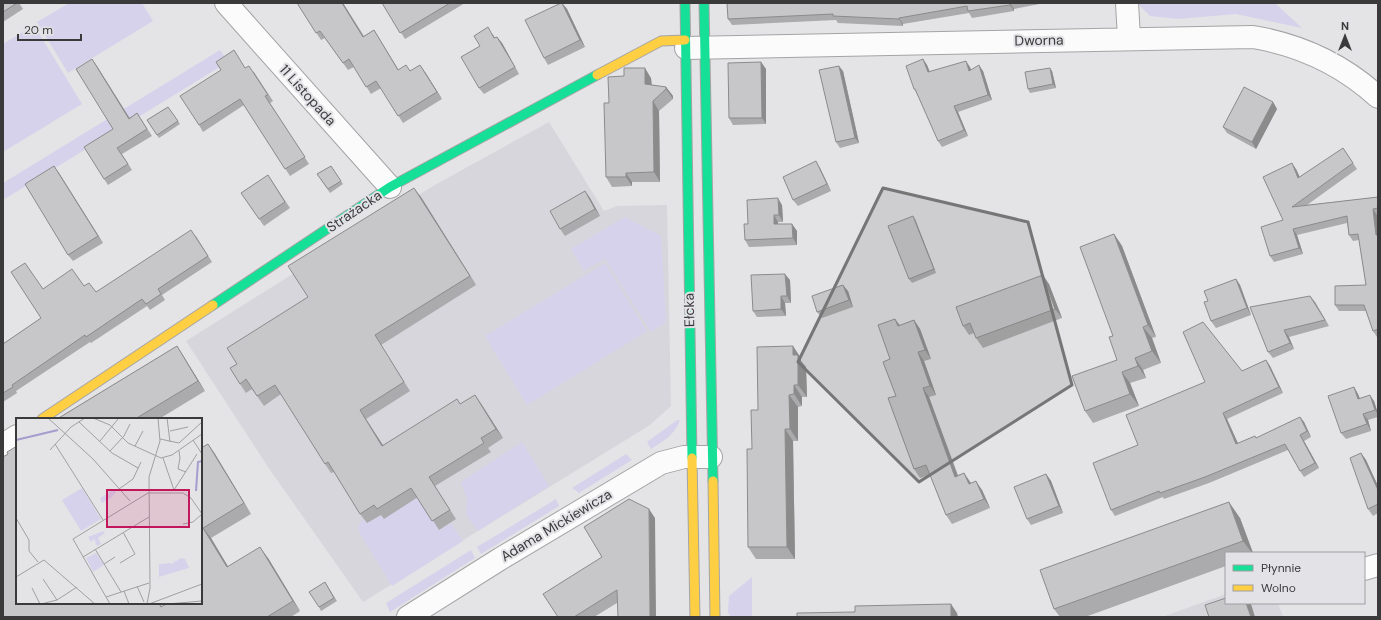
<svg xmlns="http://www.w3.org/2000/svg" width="1381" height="620" font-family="'DM Sans',sans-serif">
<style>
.built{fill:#d7d6dd}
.green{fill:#d7d2ec}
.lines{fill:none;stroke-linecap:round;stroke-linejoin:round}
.street-casing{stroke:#a4a4a6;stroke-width:24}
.fast-casing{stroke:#a4a4a6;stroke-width:11}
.slow-casing{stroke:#a4a4a6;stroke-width:11}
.street{stroke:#fbfbfb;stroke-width:22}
.fast{stroke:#16e098;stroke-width:9}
.slow{stroke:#ffcf43;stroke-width:9}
.wall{fill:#abaaac}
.shaded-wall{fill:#8b8b8c}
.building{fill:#c7c6c8;stroke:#8b8b8c}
.marked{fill:#767677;fill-opacity:0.2;stroke:#767677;stroke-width:3;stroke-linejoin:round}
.labels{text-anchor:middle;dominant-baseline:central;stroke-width:4;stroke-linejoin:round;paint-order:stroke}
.street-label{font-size:14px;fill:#3a3a3b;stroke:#e3e3e7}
.inset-river{fill:none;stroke:#a69cce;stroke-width:2}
.inset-road{fill:none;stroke:#a0a0a2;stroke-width:1}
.view{fill:#c2185b;fill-opacity:0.15;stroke:#c2185b;stroke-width:2}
.inset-edge{fill:none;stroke:#3a3a3b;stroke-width:2}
</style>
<rect width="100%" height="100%" fill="#e4e4e6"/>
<path class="built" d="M549,122L604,211L617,206L667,205L671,406L650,425L363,602L270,470L186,341L433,186Z
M1226,594V603H1278L1283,617H1162Z"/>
<path class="green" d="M69,3H142L153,21L68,73L37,22Z
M1137,3H1275L1302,28L1236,14L1178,19L1150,16Z
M34,25L82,104L3,152V44Z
M220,50L228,62L3,200V183Z
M625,217L661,236L666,322L651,332L605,259L584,271L571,249Z
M605,263L647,331L527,405L485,336Z
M677,420H680C675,435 663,441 651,449L647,442Z
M522,442L549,486L478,531L466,514L467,499L461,482Z
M626,454L632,460L579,493L572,488Z
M429,491L439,530L451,523L463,541L392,586L359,532V525L363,518L367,523Z
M556,499L559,506L481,554L477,547Z
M471,550L475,558L390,612L386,603Z
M752,577V617H731L728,613L729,596Z"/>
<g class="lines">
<defs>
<path id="street" d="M226,3L390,187
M1127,3L1129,38
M686,48L1253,37C1300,45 1343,65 1378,97
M3,445L17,436
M1364,569L1378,565
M408,617L500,559L661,463L684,457H711"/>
<path id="fast" d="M685,3L692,458
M704,3L713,481
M213,305L390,187L597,75"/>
<path id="slow" d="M597,75L661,41L685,40
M42,419L213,305
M692,458L695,617
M713,481L715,617"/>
</defs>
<use href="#street" class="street-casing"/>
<use href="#fast" class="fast-casing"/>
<use href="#slow" class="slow-casing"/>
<use href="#street" class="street"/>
<use href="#fast" class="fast"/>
<use href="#slow" class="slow"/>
</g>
<path class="wall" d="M3,3H19L23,9L3,22Z
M297,3H343L364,36L374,30L398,70L425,72L442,99L403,123L381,88L371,94L354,67L348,70L325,38L321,40Z
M382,3H465L405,39Z
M562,3L567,9L585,47L548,65L544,58Z
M727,3H1045L1014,9V11L972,18L969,13L903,24V26L838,23L836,20L732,25L728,19Z
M493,34L495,38L497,37L502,43L519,74L484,94L479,88L480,46Z
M92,59L129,118L137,113L152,136L122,154L132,170L108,185L104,179L113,129Z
M923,59L927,65L930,72L970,67L971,70L983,71L992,100L958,112L968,136L942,147L938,141L918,95L914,89Z
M761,62L766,69V124L733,125L729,118Z
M246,68L254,72L273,101L270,103L309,164L290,176L244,105L203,132L199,125Z
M843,71L859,143L840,148L836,142Z
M1052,71L1056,88L1030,93L1028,89Z
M651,78L652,85L666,87L673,96V99L659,111L660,182H632V186L612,187L606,177L609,103Z
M1273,102L1277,109L1256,149L1227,133L1223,127Z
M168,107L180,124L159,138L147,120Z
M1343,148L1357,169L1307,205L1378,197V215H1377L1378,223V336L1377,337L1373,331L1366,311H1339L1335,305L1366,285L1359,240L1353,241L1349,235L1347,223L1297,235L1303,254L1274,262L1270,256L1283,220L1296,169L1300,178Z
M331,166L343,184L330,193L317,174Z
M820,168L831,191L798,206L793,200Z
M59,173L103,243L73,261L68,255Z
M268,175L290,208L264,226L241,193Z
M585,191L590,198L600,216L565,236L560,229Z
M421,197L476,285L381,345L410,391L366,419L383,445L460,404L475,395L503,438L488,448L491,452L435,486L456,519L439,530L418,497L384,519L381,515L367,523L360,514L334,472L331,473L325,464L281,394L264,406L252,389L246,393L240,384L237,364L308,297Z
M782,205L783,222H778V224H792L797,231V245L749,247L745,240L748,224Z
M915,219L936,273L912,283L909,279Z
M1114,234L1122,246L1156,337L1152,338L1161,363L1143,370L1146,378L1130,383L1139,406L1093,423L1085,411L1117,360L1113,336Z
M196,236L212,262L162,295L165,300L150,310L147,306L91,343L90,342L16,391L17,393L3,402V344L41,318L43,289L84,286L96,292Z
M1236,279L1240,285L1251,315L1216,328L1211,321L1208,301Z
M790,280L791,303H785L786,316L757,317L753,311Z
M1049,284L1062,318L983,348L976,338L974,333L969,335L963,326Z
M848,291L853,307L822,318L817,312Z
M1310,296L1329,326L1289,337L1294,349L1273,358L1268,352Z
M914,320L920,329L931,359L924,361L936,395L929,397L958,475L964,473L971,483L982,490L990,508L952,524L946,515L930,475L920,478L914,469L896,396L900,326Z
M177,346L184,357L205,391L159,419H57Z
M801,358V361L806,367L807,397H802V406L798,407V441H793L795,559H756L748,547L752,449L758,410Z
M1266,360L1270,366L1283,393L1227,419L1238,444L1257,438L1300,417L1304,422L1311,437L1304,441L1319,468L1304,477L1300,471L1288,450L1209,483L1164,499L1163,497L1115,516L1111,510L1138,445L1205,382L1242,371Z
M1354,387L1358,394L1360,398L1374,401L1378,413V417L1368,420L1371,431L1346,439L1341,433Z
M208,444L215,454L251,514L211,538L228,567L268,558L300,611L291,617H3L8,454L162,606L201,603V448Z
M1361,453L1366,460L1378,486V513L1373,516L1368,509Z
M1046,474L1051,481L1063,513L1031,525L1027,519Z
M655,518L617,603L594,617H558L602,557Z
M1240,518L1253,553H1226V566L1085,617H1060L1054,609Z
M325,582L337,601L321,611L319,607Z"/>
<path class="shaded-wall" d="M342,3H343L368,44L363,37Z
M562,3L567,9L585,47L580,40Z
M1010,3L1014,9V11L1010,5Z
M899,18L903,24V26L899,19Z
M374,30L379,38L403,77L398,70Z
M497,37L502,43L519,74L515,67Z
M92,59L97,66L134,125L129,119Z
M923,59L927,65L932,78L928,72Z
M966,61L970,67L973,76L969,71Z
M761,62L766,69V124L762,118Z
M420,65L425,72L442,99L437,92Z
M979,65L983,71L992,100L988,95Z
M839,66L843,71L859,143L855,138Z
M645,68L651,78L652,93L645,84Z
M1050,68L1052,71L1056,88L1053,84Z
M666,87L673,96V99L666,89Z
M653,101L659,111L660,182L654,172Z
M1273,102L1277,109L1256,149L1252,142Z
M954,106L958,112L968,136L964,130Z
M816,161L820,168L831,191L827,184Z
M1292,163L1296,169L1303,184L1298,178Z
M54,166L59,173L103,243L98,236Z
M626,173L632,182V186L626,177Z
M414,188L421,197L476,285L470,276Z
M585,191L590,198L600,216L595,209Z
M778,198L782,205L783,222L779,215Z
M1373,209L1377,215L1378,223V238L1376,235Z
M774,215L778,222L779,231L774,224Z
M913,216L915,219L936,273L934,269Z
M792,224L797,231V245L793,238Z
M1293,229L1297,235L1303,254L1299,248Z
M1114,234L1122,246L1156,337L1148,325Z
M785,274L790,280L791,303L787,296Z
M1043,275L1049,284L1062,318L1055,309Z
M1236,279L1240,285L1251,315L1247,308Z
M843,285L848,291L853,307L849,300Z
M781,296L785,303L786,316L781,309Z
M1310,296L1315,302L1329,326L1325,320Z
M895,319L902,328L898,326Z
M914,320L920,329L931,359L925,350Z
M1143,327L1152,338L1161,363L1152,351Z
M1284,330L1289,337L1294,349L1290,343Z
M177,346L184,357L205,391L198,381Z
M793,346L801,358V361L806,367L807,397L798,385L793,355Z
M918,352L924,361L936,395L930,386Z
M1135,358L1143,370L1146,378L1138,366Z
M1266,360L1270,366L1283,393L1279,387Z
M1122,372L1130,383L1139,406L1130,394Z
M794,385L802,397V406L794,394Z
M1354,387L1358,394L1362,405L1358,399Z
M923,388L929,397L961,485L955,477Z
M475,395L482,405L503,438L496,429Z
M789,395L798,407V441L790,429Z
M1370,395L1374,401L1378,414L1375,410Z
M360,410L366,419L389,455L382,446Z
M1223,413L1227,419L1241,450L1236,444Z
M1363,414L1368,420L1371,431L1367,424Z
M1300,417L1304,422L1311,437L1307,431Z
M785,429L793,441L795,559L787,547Z
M1300,435L1304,441L1319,468L1315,463Z
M208,444L215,454L251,514L244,503Z
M1361,453L1366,460L1378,486V490Z
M964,473L970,482L975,493L969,484Z
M1046,474L1051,481L1063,513L1059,506Z
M976,481L982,490L990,508L984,499Z
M1229,502L1240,518L1253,553H1252L1243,541Z
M649,509L655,518L656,617H650Z
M203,528L211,538L235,578L227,567Z
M260,547L268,558L300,611L293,601Z
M1246,603H1250L1251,604L1255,617H1251Z
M951,604L957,613L958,617H951Z"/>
<path class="building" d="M3,3H17L3,12Z
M297,3H342L363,37L374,30L398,70L406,65L410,71L420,65L437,92L398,116L376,81L366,87L349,59L343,63L320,31L316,33Z
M382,3H450L400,33Z
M561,3H562L580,40L544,58L525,20Z
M727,3H1010V5L968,11L967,6L899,18V19L833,16V14L728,19Z
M488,27L494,38L497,37L515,67L479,88L461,57L480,46L474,36Z
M234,50L245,68L249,66L268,95L265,96L305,157L285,169L240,99L199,125L180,96L221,70L216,62Z
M92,59L129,119L137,113L147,129L117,148L128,164L104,179L84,147L113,129L76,69Z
M923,59L928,72L966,61L969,71L979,65L988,95L954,106L964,130L938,141L915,89H914L906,66Z
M761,62L762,118H729L728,63Z
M839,66L855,138L836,142L819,70Z
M624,68H645V84L666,87V89L653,101L654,172L626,173V177H606L604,103H609L608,77L624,76Z
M1050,68L1053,84L1028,89L1025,72Z
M1244,87L1273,102L1252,142L1223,127Z
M168,107L178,121L157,135L147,120Z
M1343,148L1353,163L1292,207L1378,197V208L1373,209L1376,235H1378V329L1373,331L1364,305H1335V286L1366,285L1358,234L1349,235L1347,216L1293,229L1299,248L1270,256L1261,227L1283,220L1263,177L1292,163L1298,178Z
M816,161L827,184L793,200L783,177Z
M54,166L98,236L68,255L25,184Z
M331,166L341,181L328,189L317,174Z
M268,175L285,202L259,219L241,193Z
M414,188L470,276L375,335L404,382L360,410L382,446L457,399L460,404L475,395L496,429L481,438L484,443L429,477L450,510L432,521L411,488L377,509L374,505L360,514L328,462L325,464L275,385L257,396L246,379L240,384L230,368L237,364L227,348L308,297L288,266Z
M585,191L595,209L560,229L550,211Z
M778,198L779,215H774V224H792L793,238L745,240L744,224H748L747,200Z
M913,216L934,269L909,279L888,226Z
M191,230L208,256L158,289L161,294L146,304L142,299L86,337L85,335L12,385L13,387L3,393V344L41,318L11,272L25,263L43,289L72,269L84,286L89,283L96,292Z
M1114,234L1148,325L1143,327L1152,351L1135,358L1138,366L1122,372L1130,394L1085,411L1072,376L1117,360L1109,337L1113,336L1080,247Z
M785,274L787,296H781V309L753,311L751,275Z
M1043,275L1055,309L976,338L970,323L963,326L956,307Z
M1236,279L1247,308L1211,321L1204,302L1208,301L1204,291Z
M843,285L849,300L817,312L812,296Z
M1310,296L1325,320L1284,330L1290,343L1268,352L1250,307Z
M895,319L898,326L914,320L925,350L918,352L930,386L923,388L955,477L964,473L969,484L976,481L984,499L946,515L926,465L914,469L888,398L896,396L883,362L890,359L878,325Z
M1203,322L1242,371L1266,360L1279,387L1223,413L1236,444L1255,436L1256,438L1300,417L1307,431L1300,435L1315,463L1300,471L1285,444L1205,477L1160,493L1159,491L1111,510L1093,463L1138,445L1126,415L1205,382L1183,332Z
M177,346L198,381L135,419H57Z
M793,346V355H798V385H794V394L789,395L790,429H785L787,547H748L747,449H752L751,410H758L757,347Z
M1354,387L1358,399L1370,395L1375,410L1363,414L1367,424L1341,433L1328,396Z
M208,444L244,503L203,528L227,567L260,547L293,601L267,617H3V457L8,454L7,452L17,446V603H159L161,607L168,603H201V448Z
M1361,453L1378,490V504L1368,509L1350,458Z
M1046,474L1059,506L1027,519L1014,487Z
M629,499L649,509L650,617H618L617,590L574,617H558L543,594L602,557L584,527Z
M1229,502L1243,541L1054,609L1040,570Z
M325,582L334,598L319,607L309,592Z
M1226,598V603H1246L1251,617H1209L1205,605Z
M951,604V617H797V613L855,612V606Z"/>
<path class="marked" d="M883,188L1028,222L1072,385L919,482L798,362Z"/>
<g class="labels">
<g class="street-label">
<text transform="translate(1039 40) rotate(-1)">Dworna</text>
<text transform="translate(308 95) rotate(48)">11 Listopada</text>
<text transform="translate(354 211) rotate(-34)">Strażacka</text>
<text transform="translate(689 310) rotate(-91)">Ełcka</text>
<text transform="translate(556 525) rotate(-31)">Adama Mickiewicza</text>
</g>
</g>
<g transform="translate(16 418)">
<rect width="186" height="186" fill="#e4e4e6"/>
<path d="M66,70L85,101L65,113L46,82ZM99,71L100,74L96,79L86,85L84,80ZM87,113L89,115L82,120L85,126L81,128L78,121L75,124L72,119ZM80,135L88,147L77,154L70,140ZM165,140L169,141L173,150L176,149L143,159V146L156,145L157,147L158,142L159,144Z" fill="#d7d2ec"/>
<path class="inset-river" d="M0,22L42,12M180,73L182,44L186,43"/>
<path class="inset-road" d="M32,0L77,41L114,83M77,0L94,7L112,25L145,40L156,37L186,16M151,0L154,24M63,4L96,35L122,50M154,13L172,9M144,21L163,25L186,4M177,22L186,36M84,23L102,1M39,26L87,102M119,28L127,13M34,32L55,9L69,0M94,33L108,18L114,6M163,33L164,40L162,51L170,54M147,40L158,72M103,71L117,61L125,44M158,72L181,36M132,75H167L175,80L186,96M0,100L13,122V133L22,144M167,106L177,104L186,96M79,131L105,174M67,139L133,99M104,145L119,136L107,114M88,146L99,139M0,159L28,142L79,186M27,161L41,182M121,168L128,184M16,170L24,186M108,173L113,186M90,179L133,165M25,186L41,182L61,169M94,186L57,121L132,75M131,186L134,170L133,59L144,23L142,0M133,186L186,166M151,186L186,183"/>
<path class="view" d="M91,72H173V109H91Z"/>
<rect width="186" height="186" class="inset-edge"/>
</g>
<rect width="1381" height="620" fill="none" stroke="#3a3a3b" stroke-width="8"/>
<rect x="1225" y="552" width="140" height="52" fill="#e3e3e7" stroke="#9f9fa2"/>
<rect x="1233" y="565" width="20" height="6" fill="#16e098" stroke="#9f9fa2"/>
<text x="1261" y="572" font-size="12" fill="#3a3a3b">Płynnie</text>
<rect x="1233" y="585" width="20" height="6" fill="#ffcf43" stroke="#9f9fa2"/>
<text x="1261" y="592" font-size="12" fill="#3a3a3b">Wolno</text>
<g transform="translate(1345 36)" stroke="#e3e3e7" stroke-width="3" paint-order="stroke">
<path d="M0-3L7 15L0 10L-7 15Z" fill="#3a3a3b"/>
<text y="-6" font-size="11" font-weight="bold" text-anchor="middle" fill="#3a3a3b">N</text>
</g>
<path d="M18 34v6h63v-6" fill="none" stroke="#3a3a3b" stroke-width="2"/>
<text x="24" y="34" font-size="12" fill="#3a3a3b" stroke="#e3e3e7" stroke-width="3" paint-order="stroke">20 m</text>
</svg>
